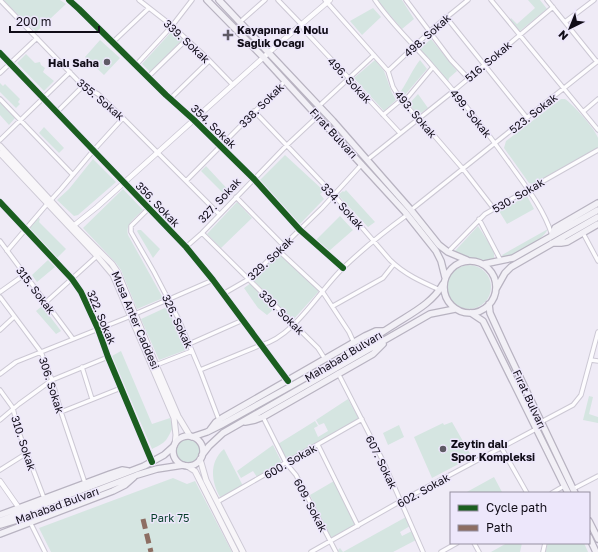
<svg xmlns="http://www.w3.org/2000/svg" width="598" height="552" font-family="'Golos Text',sans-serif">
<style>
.green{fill:#d5e5e1}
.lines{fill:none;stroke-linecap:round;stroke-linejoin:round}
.minor-casing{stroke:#ccc8d4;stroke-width:5.5}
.tertiary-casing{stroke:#ccc8d4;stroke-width:6}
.secondary-casing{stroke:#ccc8d4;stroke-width:7}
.primary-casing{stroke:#b8b3c1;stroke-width:8}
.minor{stroke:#fdfcfe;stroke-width:3.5}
.tertiary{stroke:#fdfcfe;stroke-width:4.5}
.secondary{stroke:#f8f6f9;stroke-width:5}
.primary{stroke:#f2f0f6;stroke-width:5.5}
.quiet{stroke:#8d6e63;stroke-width:5;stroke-dasharray:10 5;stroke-linecap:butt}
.cycleway-casing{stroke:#ede7fb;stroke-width:8}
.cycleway{stroke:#1b5e20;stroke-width:6}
.poi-dot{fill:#5e5a65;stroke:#ede7fb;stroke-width:1.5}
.labels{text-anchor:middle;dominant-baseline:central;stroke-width:3;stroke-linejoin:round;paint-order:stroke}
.poi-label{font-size:11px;font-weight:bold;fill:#100c17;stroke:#ede7fb;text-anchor:start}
.street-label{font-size:11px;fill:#100c17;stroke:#ede7fb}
.park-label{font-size:11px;fill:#043c28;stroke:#ede7fb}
</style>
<rect width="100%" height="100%" fill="#efebf6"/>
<path class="green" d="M3,0H60L66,4L36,32Z
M377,0H402L414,19L402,29Z
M528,0H540L547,9L520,31L510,20L511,18L517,24L535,8Z
M373,8L381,17L362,35L350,21Z
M172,31L183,39L150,72L142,64Z
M431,39L457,71L449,78L448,82L420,49Z
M100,40L120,58L104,75L85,57Z
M26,54L35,63L40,62L41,65L45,68L43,72L54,81L44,91L17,63Z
M375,60L384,71L392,93L396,100L384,111L354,78Z
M420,60L427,69L404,96L401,91C408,81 412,70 420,60Z
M0,83L3,86L5,84L20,99L18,102L20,104L16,108L0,92Z
M418,94L428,108L418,115L409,104Z
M561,99H565C572,103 596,130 598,138C598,141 598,145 598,148L533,184L529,183L504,148L506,141Z
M0,102L15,118L9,125L0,115Z
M44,127L64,148L59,153L39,133Z
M285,155L324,191L320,194L324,199L300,224L259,181Z
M93,159L116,182L78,215L74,216L57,200L69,189Z
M206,166L232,194L228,198L201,171Z
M123,189L143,210C135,218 125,224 128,235L163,298L137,309L121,270L116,263L83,228Z
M346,190L375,222L368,227L338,195L343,191L344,192Z
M527,196L534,209L507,224L499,211Z
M237,202L252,218L221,248L207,234Z
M340,216L353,230L329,251L316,240Z
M38,217L40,219L39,222L66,249L57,258L28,228Z
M478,226L494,251V260C480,261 467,258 454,252Z
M548,229C543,240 516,256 503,257L502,255Z
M138,230H141L160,249L153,258L137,231Z
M279,253L319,291L293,320L253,280Z
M48,260L55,267L37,282L32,275Z
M447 287a22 22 0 1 1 44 0a22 22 0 1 1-44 0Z
M251,283L275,308L267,315L258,308L244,288Z
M42,306L61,331L56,334L36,311Z
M167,307L186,350L159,360L141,319Z
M121,351L152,424L170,418L173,427C166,442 166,442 152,449L112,356Z
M589,396L593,397L589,414L598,417V423L583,420Z
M348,399L359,419L286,460L278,444L315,421L318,426L314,428L318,437L328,431L324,423L319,425L316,420Z
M452,422L472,457L432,478L414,437L443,423L444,425Z
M399,425L404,437L388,445L383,433Z
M176 451a12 12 0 1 1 24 0a12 12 0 1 1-24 0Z
M273,445L282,463L257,477L253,471L241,478L237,471Z
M224,449L243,486L220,497C211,481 209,462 224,449Z
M494,477L502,492L500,493H465Z
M173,478L187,484L195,481L232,552H51L39,528Z
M334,481L355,525L331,538L310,495Z
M406,517L410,526L400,532L402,536L412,531L416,540L393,552H339L338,550L340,548L343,552Z
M507,543H522L520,552H491Z
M548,543H584L588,552H545Z"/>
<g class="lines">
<defs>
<path id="minor" d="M0,0L83,86L98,94L123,118L219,214
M69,0L79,9L166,95L194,120L254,179L300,230L343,268
M139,0L171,25L205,56L233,85
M278,0L302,25L304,30L400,133
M325,0L388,71L393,87L401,100L414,114L419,118L463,169L494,209
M375,0C390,22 409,40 427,60C457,94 486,130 512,167C528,189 544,210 552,235
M406,0L451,60L468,78
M491,0L598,130
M547,0L597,62
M446,17L527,118
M240,22L265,0
M565,22L594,0
M113,42L149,8
M0,53L186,247L213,280L288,381
M136,65L172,26L192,0
M388,71L436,26L468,0
M0,73L37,38
M148,77L187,39
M0,99L73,175
M170,99L209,61
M403,103L433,67
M319,106L374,55
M254,111L334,195L390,260C404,274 422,282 440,290
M584,111L598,99
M57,112L83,86
M383,115L401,100
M0,140L70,72
M367,160L456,89L553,7
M186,181L285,81
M236,197L283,245
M51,200L61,189L93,151L123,118
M0,202L72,279L81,292L98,329L108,357L152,462
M149,208L131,226V232L154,272L179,320L200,370L219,420
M411,210L598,61
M479,219L501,261
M202,233L318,348L325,359
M583,233L598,261
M0,241L73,339
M186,247L202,233L287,145L318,116
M278,250L322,291L349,332L354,343
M7,251L48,203
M448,252L485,214L598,150
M0,292L24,275
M223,294L249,279L322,208L362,164
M0,297L41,352L52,380L61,412L85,483
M45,303L97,256
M333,306L383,278L394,264
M135,314L213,280
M0,330L14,317
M189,344L243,320
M591,360L598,361
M156,365L192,351
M82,367L92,399
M200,370L261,345C294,337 319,291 343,268C363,249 385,231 407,215
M338,373L383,461L423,552
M0,374L16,362L131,316
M0,390L13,408L18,430L44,498
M61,412L121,388
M263,417L286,463L296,475L336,552
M0,420L19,404L52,380L108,357
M541,422L573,405L581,395L598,332
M318,445L358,526
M501,447L527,493
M0,470L27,453
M573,489L598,476
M552,493L564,486
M217,502L362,419
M30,522L45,552
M474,543L479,552
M311,552L401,501L536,429
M441,552L457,543
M543,552L545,543"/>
<path id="tertiary" d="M72,227L97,207L275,47L330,0
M0,481L19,508"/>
<path id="secondary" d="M0,146L73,225L112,264L118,273L156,365L178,416L190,436
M0,153L97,256L113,275L174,418L176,435L175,444
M200,459L206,480L243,552
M187,466L195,471L236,552"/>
<path id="primary" d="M207,0L264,58L405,212L436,251L441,261L445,277
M219,0L333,121L411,210L439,245L448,252L467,260
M552,235L555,228L598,203
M552,243H561L567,242L598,224
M444 287a26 26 0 1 1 52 0a26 26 0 1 1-52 0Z
M484,264L513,258L598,210
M496,289L505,273L511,267L598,217
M489,304L490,313L506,348L575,493
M471,313L483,321L568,493
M245,422L255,420L263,417L373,354L383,344
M210,430L216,422L222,418L365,336L376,331H383
M173 451a15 15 0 1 1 30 0a15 15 0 1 1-30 0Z
M192,437L207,432L221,425C278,393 337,362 392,326C410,314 432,304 443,284
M202,455L209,446L223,433L430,314L455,309
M0,515L110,474L122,470L128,471
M0,521L144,466L164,455L174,446
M589,521L598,539
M0,525L33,515L137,475L157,469L183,465
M0,534L113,491L125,485L134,477
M589,537L596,552"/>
</defs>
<use href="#minor" class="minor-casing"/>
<use href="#tertiary" class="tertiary-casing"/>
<use href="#secondary" class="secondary-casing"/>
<use href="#primary" class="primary-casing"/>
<use href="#minor" class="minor"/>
<use href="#tertiary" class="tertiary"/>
<use href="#secondary" class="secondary"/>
<use href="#primary" class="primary"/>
<path class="quiet" d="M143,519L151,552"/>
<defs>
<path id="cycleway" d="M69,0L79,9L166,95L194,120L254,179L300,230L343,268
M0,53L186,247L213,280L288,381
M0,202L72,279L81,292L98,329L108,357L152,462"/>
</defs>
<use href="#cycleway" class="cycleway-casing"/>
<use href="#cycleway" class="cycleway"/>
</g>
<g class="poi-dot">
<path d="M226 29h4v4h4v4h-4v4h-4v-4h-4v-4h4z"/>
<circle cx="107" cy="62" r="4"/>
<circle cx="443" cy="449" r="4"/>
</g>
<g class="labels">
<g class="poi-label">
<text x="237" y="29">Kayapınar 4 Nolu<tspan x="237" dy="13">Sağlık Ocağı</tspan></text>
<text x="99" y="62" text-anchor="end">Halı Saha</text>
<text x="451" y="443">Zeytin dalı<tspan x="451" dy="13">Spor Kompleksi</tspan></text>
</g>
<g class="street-label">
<text transform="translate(427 35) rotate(-42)">498. Sokak</text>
<text transform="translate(187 41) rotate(43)">339. Sokak</text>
<text transform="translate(488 61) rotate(-40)">516. Sokak</text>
<text transform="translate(350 80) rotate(47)">496. Sokak</text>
<text transform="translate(101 99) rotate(40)">355. Sokak</text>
<text transform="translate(261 105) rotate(-45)">338. Sokak</text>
<text transform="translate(471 113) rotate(51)">499. Sokak</text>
<text transform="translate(533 113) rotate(-38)">523. Sokak</text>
<text transform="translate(416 114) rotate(50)">493. Sokak</text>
<text transform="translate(214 126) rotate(44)">354. Sokak</text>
<text transform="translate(334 133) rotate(47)">Fırat Bulvarı</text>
<text transform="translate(518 195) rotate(-30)">530. Sokak</text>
<text transform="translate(219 200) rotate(-47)">327. Sokak</text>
<text transform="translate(158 204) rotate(46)">356. Sokak</text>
<text transform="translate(343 206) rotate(48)">334. Sokak</text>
<text transform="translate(270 258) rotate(-43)">329. Sokak</text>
<text transform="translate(36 290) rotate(53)">315. Sokak</text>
<text transform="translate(282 312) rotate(45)">330. Sokak</text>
<text transform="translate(102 317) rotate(67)">322. Sokak</text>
<text transform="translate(136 320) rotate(67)">Musa Anter Caddesi</text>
<text transform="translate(178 321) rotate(65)">326. Sokak</text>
<text transform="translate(343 356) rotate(-31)">Mahabad Bulvarı</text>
<text transform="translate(52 385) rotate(72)">306. Sokak</text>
<text transform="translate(530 399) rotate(65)">Fırat Bulvarı</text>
<text transform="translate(24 443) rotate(72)">310. Sokak</text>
<text transform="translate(290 461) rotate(-30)">600. Sokak</text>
<text transform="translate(382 462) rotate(64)">607. Sokak</text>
<text transform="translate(423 490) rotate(-29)">602. Sokak</text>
<text transform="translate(57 505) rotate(-20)">Mahabad Bulvarı</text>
<text transform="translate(311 505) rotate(62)">609. Sokak</text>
</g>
<g class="park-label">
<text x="170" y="517">Park 75</text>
</g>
</g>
<rect x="450" y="492" width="140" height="52" fill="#ede7fb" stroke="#958fa0"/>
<rect x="458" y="505" width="20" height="6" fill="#1b5e20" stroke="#958fa0"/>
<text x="486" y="512" font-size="12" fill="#100c17">Cycle path</text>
<rect x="458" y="525" width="20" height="6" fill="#8d6e63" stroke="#958fa0"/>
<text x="486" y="532" font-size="12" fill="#100c17">Path</text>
<g transform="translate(570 28) rotate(223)" stroke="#ede7fb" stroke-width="3" paint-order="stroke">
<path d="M0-3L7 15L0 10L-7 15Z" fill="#100c17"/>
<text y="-6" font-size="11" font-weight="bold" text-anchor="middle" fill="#100c17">N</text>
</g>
<path d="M10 26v6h89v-6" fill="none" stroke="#100c17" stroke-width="2"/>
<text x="16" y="26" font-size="12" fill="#100c17" stroke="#ede7fb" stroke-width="3" paint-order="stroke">200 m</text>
</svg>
